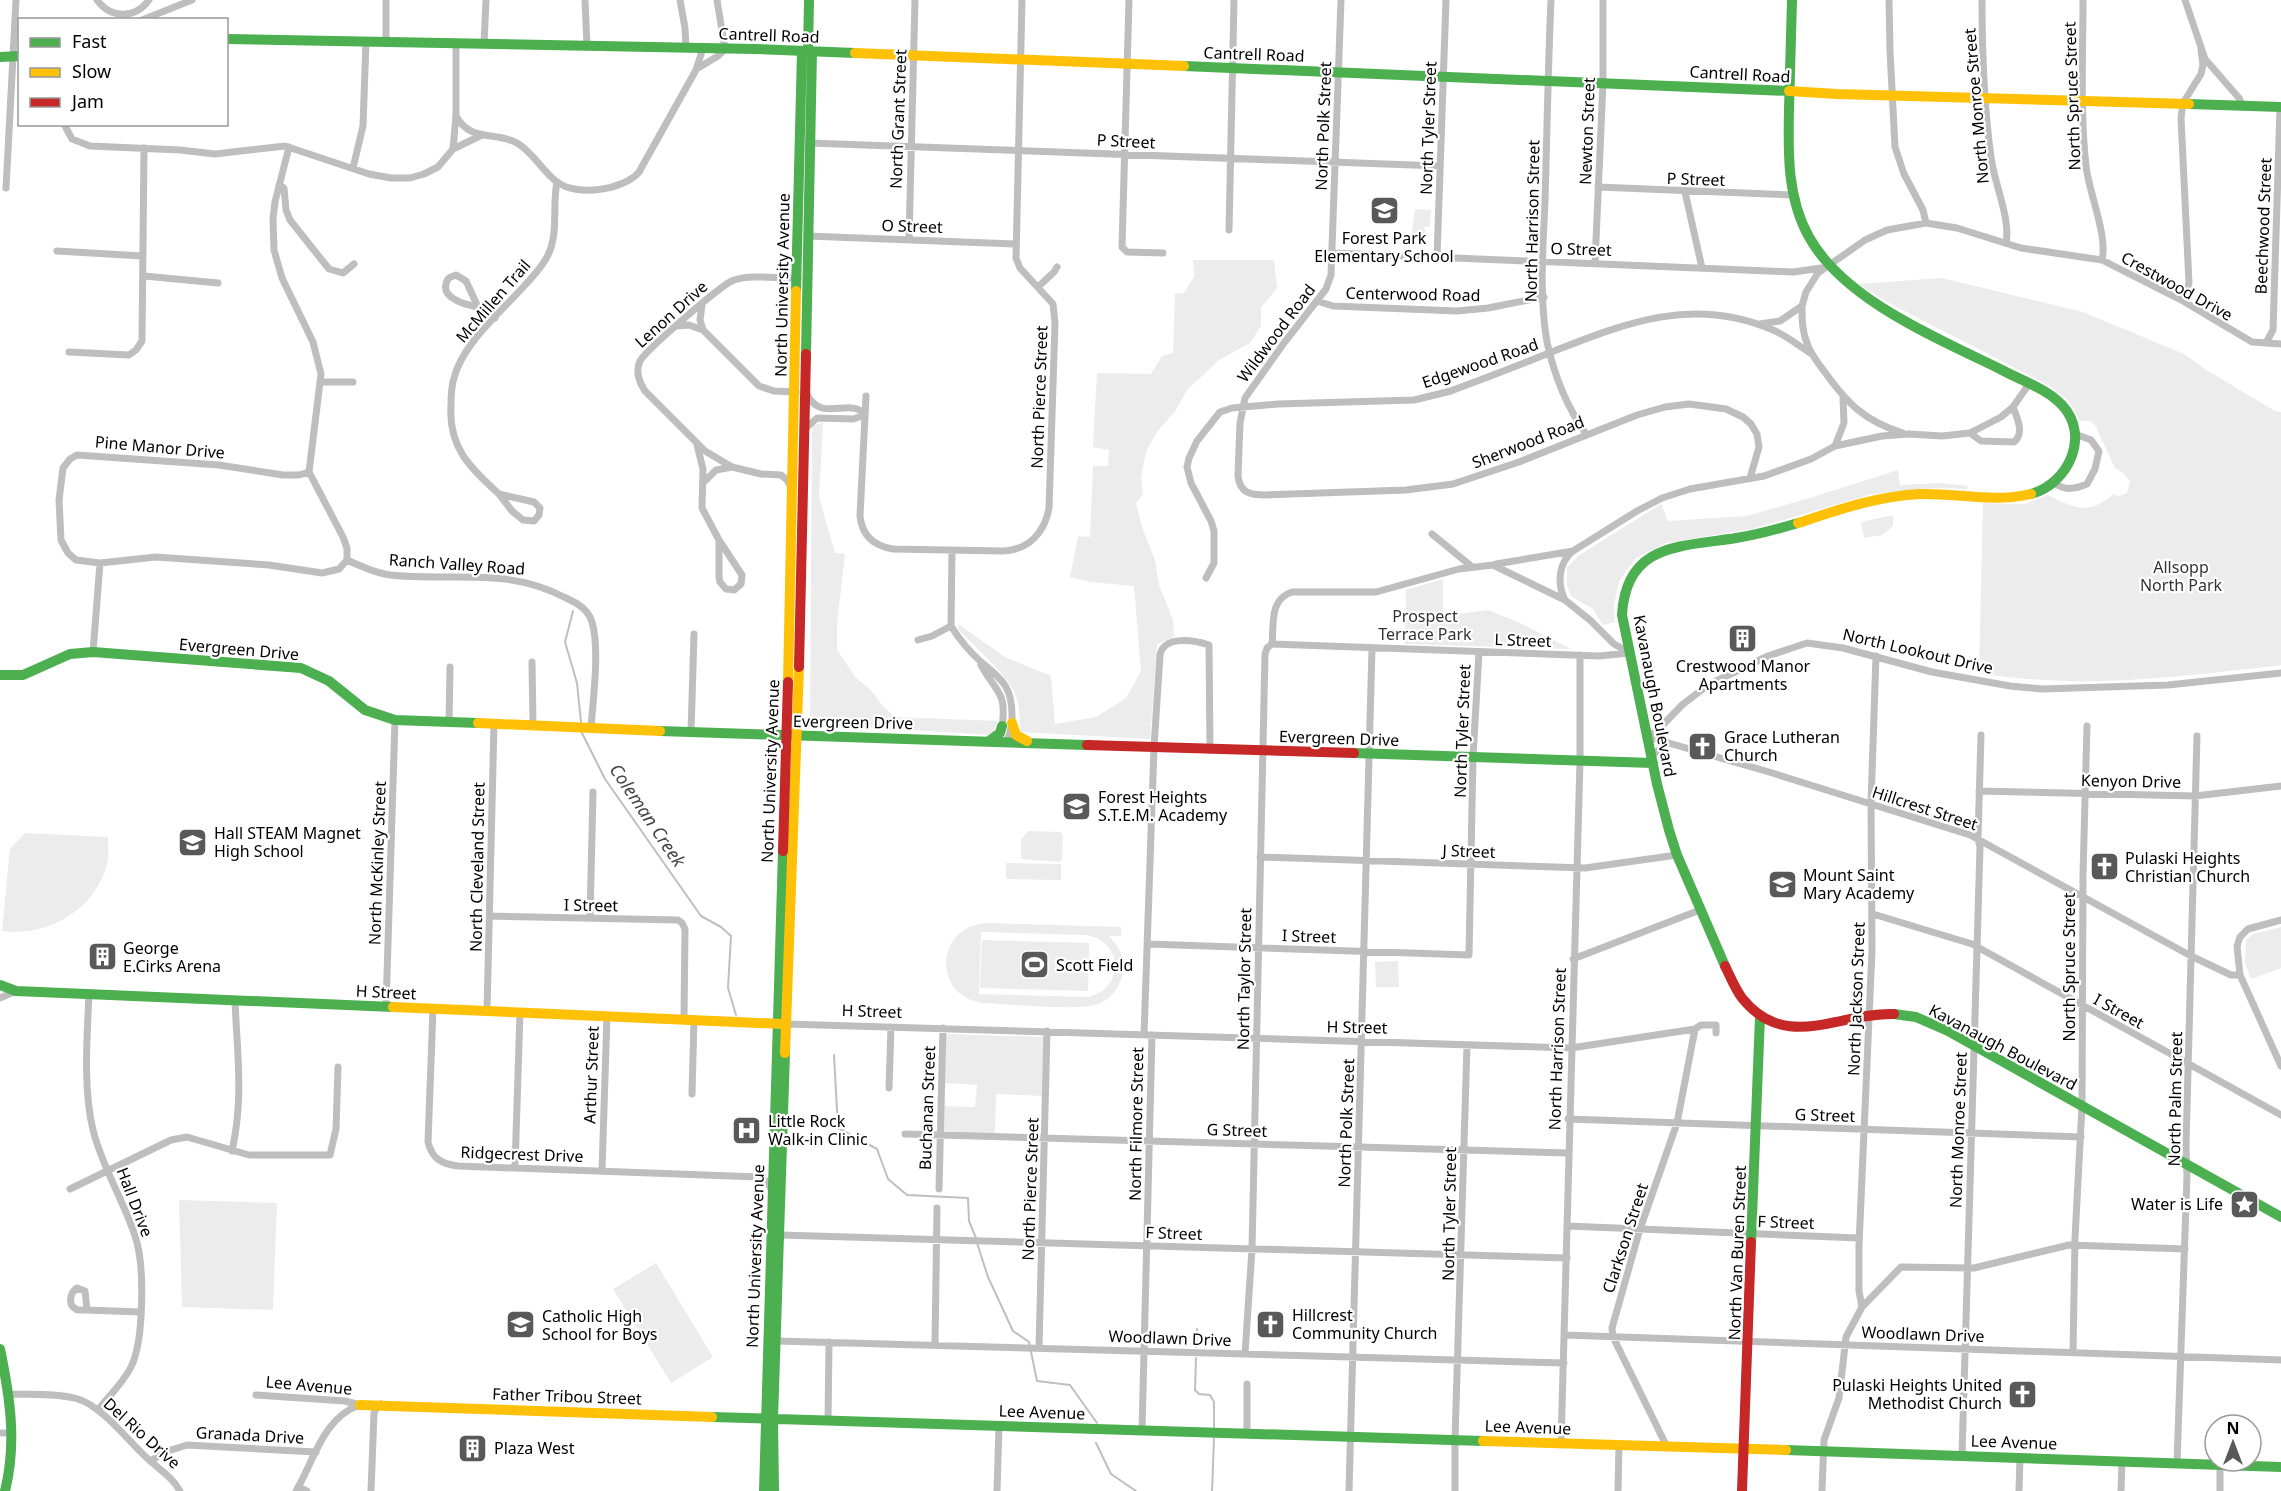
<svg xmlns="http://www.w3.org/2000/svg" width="2281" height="1491" font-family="'Noto Sans',sans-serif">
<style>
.green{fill:#ececec;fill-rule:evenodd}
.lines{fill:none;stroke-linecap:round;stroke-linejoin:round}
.stream{stroke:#bfbfbf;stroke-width:2}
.street{stroke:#bebebe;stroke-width:7}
.fast{stroke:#4caf50;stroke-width:10}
.slow{stroke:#ffc107;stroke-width:10}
.jam{stroke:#c62828;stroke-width:10}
.labels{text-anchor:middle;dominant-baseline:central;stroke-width:4.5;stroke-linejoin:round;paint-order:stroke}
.street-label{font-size:16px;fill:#000;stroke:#fff}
.poi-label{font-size:16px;fill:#000;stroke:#fff;text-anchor:start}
.park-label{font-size:16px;fill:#333;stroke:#fff}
.water-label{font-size:18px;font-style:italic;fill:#444;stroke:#fff}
</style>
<rect width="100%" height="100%" fill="#fff"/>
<path class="green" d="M1415,209L1431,210L1430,227H1424L1426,235L1416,236L1412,231Z
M1193,260H1274L1277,288L1261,308V326L1250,343L1219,360L1187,390L1176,410L1157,432L1146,452L1141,478L1143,494L1136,503L1142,527L1155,560L1159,585L1173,620L1174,637L1157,644L1150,739L1020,732C1020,723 1020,713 1018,703C1013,678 976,649 958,629V624L1005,657L1051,676L1055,724L1096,717L1126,698L1141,671L1134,586L1091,582L1070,577L1078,536L1090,537L1093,466H1108L1109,450L1093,447L1097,373L1151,374L1162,356L1173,353L1175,294L1184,293L1194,277Z
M1942,278L2083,312L2184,354L2205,369L2275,411L2281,412V665C2181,677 2079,690 1979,673L1983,503L2025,504L2048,495C2073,508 2090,516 2113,494L2119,496L2127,493L2130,481L2124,474L2115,468L2095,425L2090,421H2080L2069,401L2050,386L1885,301L1858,284Z
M823,423L819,497L835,553L845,554L837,624V650L856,678L869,688L883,706L895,717L998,721L992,735L810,724L812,425Z
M1898,470L1900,485L1940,483L1968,486L1967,489L1935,488L1872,494L1752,529L1666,543L1636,558L1619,581L1614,605L1615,622L1603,625L1593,609L1571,596L1567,586V568L1578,556L1661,504L1668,521L1747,516L1813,497Z
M1893,515V526L1882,535L1864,538L1861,522Z
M1443,579V616L1488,610L1518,622L1571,649L1405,644L1406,590Z
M1028,831L1061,832L1063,835L1062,860L1059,862L1021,859V840Z
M25,833L108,837C108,846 109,857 107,865C94,911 47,937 2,931L10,849Z
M1006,863L1061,864V880L1006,879Z
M988,923L1121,927V936H1109C1119,946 1126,959 1123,974C1120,986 1112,997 1101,1003C1082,1012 1009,1004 984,1003C932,998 934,925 988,923ZM981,932L1085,935C1123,940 1126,988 1088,997L979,994Z
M2281,927V968L2251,979L2245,964L2246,940L2253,934Z
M982,940L1089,943L1088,991L980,988Z
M1398,961L1399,987H1376L1375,962Z
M946,1034L1045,1037L1043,1096L996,1094L995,1134L942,1133L944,1106L975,1107L977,1085L945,1083Z
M179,1200L277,1203L273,1310L182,1307Z
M656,1263L713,1357L671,1383L613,1289Z"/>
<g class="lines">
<path class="stream" d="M573,611L565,642L577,683L581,722
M581,731L605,779L701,916L721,927L731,936L728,988L736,1015
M834,1055L838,1128L877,1149L888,1179L907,1195L968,1198L969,1221L976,1238
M977,1243L988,1277L1013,1331L1029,1342L1037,1381L1070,1385L1097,1423
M1196,1347L1197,1329
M1196,1358L1195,1390L1199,1394L1210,1395L1214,1402V1427
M1096,1443L1111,1474L1136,1491
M1212,1491L1214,1438"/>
<path class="street" d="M97,0C111,19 135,19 149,0
M585,0L587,46
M680,0L685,28L686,48
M1129,0L1122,247L1127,252L1163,253
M1341,0L1331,275L1326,289L1284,343L1245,398L1240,423L1238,476C1240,493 1250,495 1266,495L1406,490L1453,484L1519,462L1637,415L1665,407L1689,404L1726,409L1743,417L1751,424L1757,434L1759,447L1750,478
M1551,0C1548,67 1547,134 1545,201C1543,247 1539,297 1547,342C1554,375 1567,407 1586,434
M1889,0L1890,51L1895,147L1904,174L1923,210L1926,223
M1982,0C1982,52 1984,106 1991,157C1994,183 2011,219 2006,243
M2083,0C2083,55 2080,111 2086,166C2089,193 2108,236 2102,260
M2185,0L2205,59L2239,98L2243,106
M142,20L192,0
M386,42V0
M484,44L486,0
M698,68L718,56L725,49L717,0
M456,116C471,143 496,131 517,143C534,153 542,171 557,182C577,197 624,190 639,172L696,70L703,48
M64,124L72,139L90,146L180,150L215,154L285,146L369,174L391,178H410L424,174L438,167L453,149L456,116V43
M809,143C1020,152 1230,160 1440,166
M289,147L275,202L273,219L274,250L282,278L313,342L321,374L309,472L343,537L347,548V560L339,569L322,573L269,565L156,557L100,563L76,560L68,553L61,540L59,500L63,468L70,459L77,455L219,465L283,475H299L309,472
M453,149L480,136
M353,168L363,126L366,41
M279,185L284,188L286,210L290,220L329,269L343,273L354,264
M1598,187L1792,195
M6,188L16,0
M1685,192L1702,268
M1229,230L1234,0
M807,236L1015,244
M909,239L915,0
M57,251L142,256
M1333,253L1794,272L1821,268
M1437,257L1446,0
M1595,263L1603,83V0
M456,275L466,281L478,307C467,305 442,299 446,284C447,278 450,277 456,275Z
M144,276L218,283
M1038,287L1054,272L1057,267
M1317,301L1333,306L1457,311L1488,308L1544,297
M2183,301L2189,283L2181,118L2183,103L2201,74L2203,65L2201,50
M702,305L700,320L703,330
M1802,306C1802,318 1802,331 1807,343C1810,353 1817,362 1824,371C1847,403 1864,421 1903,433
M478,307L495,318
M1760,324L1780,321L1802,306L1806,292L1818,273L1865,240L1887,230L1926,223L1957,228L2021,248L2102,260L2183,301L2252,342L2281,344
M677,326L689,325L703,330L759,386L774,391L796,392
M2266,343L2273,330L2280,107
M69,352L129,355L136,350L142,341L144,148
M321,382H353
M866,396L860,516C862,536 874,546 893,549L1003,551C1029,550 1045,532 1049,508L1055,323L1053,304L1020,268L1016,258L1022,0
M805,429L817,418L853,419L865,415C851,396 821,424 807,394
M1970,433L1981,441L2014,442C2025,433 2017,418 2013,407
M697,445L703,469L702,508L719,540V577L720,582L726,589L734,590L741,584L742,575L719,540
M1835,446L1844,423L1843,398
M704,482L716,470L732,467
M2054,483C2065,491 2075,489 2087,484L2095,469L2099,451L2091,440L2075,434
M791,487L787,480L781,475L761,474L732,467L705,451L645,391C639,382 635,372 640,361C645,351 723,283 734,280C753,274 778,279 798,278
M499,494C470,468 448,447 451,405C451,396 451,387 454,378C462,344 503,310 526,284C534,275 543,266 548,255C559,232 552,206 557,182
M499,494L534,502L540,508L539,515L534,521L523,520L512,511Z
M1432,534L1471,566
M952,550L951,626C959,639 970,652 981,662C1004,681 1013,688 1012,720C1011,728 1011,735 1006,741
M347,560C360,566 375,573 390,575C453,582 506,566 566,598C577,603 588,609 592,622C600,649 593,699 591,728
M1496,564L1573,551L1637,511L1662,498L1690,489L1764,476L1811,459L1835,446L1882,436L1909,434L1942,436L1970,433L2001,417L2013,407L2029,384
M1206,578L1214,563V531L1211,521L1191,483L1187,467L1189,458L1197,441L1220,412L1232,408L1278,404L1414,400L1451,391C1485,378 1520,365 1554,351C1628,322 1694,296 1773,330C1787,336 1799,346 1812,354
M1565,600C1557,584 1558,563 1573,551
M918,640L932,636L951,626
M1272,644L1599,656L1630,653
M93,652L100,563
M532,662L533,724
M981,665C997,694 1007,691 1002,728
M449,722L450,667
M691,732L694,634
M1648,737L1657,731L1682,705L1708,685L1768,656L1807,643L1843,648L1932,672L2010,686L2042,689L2168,685L2281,673
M1648,737L1769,772L1970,835L2191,956L2231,975H2240
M1652,756L1667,742
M1979,791L2195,796L2281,786
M1260,857L1585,868L1677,855
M1873,914L1972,944L2281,1115
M490,916L678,920L682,923L685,929L684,1019
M590,918L593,792
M2281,920L2248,929L2240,937L2237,946L2240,975L2281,1066
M1148,944L1469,955L1473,757L1479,652
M1573,959L1700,910
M89,994C87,1037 83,1089 93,1130C102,1167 124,1201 135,1236C145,1264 144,1341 131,1367C123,1383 109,1396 98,1410
M0,998L16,991
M386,1007L395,720
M433,1009L428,1142C432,1159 442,1164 458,1166L759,1177L766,1181L772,1190
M487,1011L494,723
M786,1024L1571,1048L1695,1029L1701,1025H1716V1033
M1144,1035L1154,747L1160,655C1164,635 1194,640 1209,645L1210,749
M889,1088L891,1027
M692,1094L694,1019
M1568,1119L2081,1137
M905,1134L1568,1153
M232,1151C244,1097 237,1054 235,1000
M515,1167L520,1013
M602,1170L607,1016
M70,1189L171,1140L187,1137L249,1155H330L336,1129L338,1067
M939,1189L943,1028
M1567,1226L1859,1238
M780,1235L1567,1258
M77,1288L85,1291L87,1310H77L72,1306C69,1300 71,1292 77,1288Z
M1862,1307L1859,1291V1245L1872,950L1871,804L1876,656
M87,1310L140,1312
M1564,1335L2281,1360
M777,1341L1564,1363
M935,1345L937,1208
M1039,1348L1047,1031
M2073,1352L2075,1238L2082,1106L2083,875L2087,726
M1245,1354L1252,1249L1265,654L1267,648L1272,644C1274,625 1269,599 1292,592H1376L1459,569L1493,565L1565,600L1591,621L1614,644L1630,653
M9,1394C31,1395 57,1393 78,1399C103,1407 128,1441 148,1459C160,1470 172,1477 180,1491
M256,1395L345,1401L360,1405
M828,1421L829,1342
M1142,1431L1152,1035
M0,1433H12
M1247,1434V1384
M1561,1444L1580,761V655
M1667,1447L1613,1337L1612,1328L1640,1229L1677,1123L1695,1029
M1962,1455L1980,847L1978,839L1981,735
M150,1461L168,1451L187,1445L316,1452
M2177,1463L2187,1176L2186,1145L2197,736
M298,1487L307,1491
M296,1491C314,1461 323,1417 360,1405
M371,1491L374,1413L377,1407L381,1404
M997,1491L999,1426
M1349,1491L1372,648
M1455,1491V1440L1467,1045
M1618,1491L1619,1445
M1822,1491L1824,1440L1839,1398L1846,1337L1862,1307L1901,1267L1974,1268L2069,1245L2185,1249
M2019,1491L2020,1458
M2121,1491L2122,1462
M2220,1491V1465"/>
<path class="fast" d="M1792,0C1791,36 1790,73 1789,109C1788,152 1787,198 1809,237C1844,300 1937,338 2000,369C2020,380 2046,388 2062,405C2091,436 2068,484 2031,494
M226,39L755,49L855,53
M808,51L809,0
M0,57L20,56
M1184,66L1789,91
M2189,104L2281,107
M796,291L802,51
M806,354L812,52
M0,675H23L70,654L93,652L301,668L329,681L365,710L395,720L478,723
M660,731L1087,745
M989,741L1000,733L1002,726
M1354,753L1653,763
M1725,966L1677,855L1669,830L1657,784L1622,615C1626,543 1680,547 1736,538C1757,535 1778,529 1798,523
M0,985L16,991L393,1007
M1894,1014L1916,1017L1948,1031L2281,1217
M1751,1242L1760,1017
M0,1349C10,1397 17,1443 5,1491
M712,1417L1483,1441
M1786,1450L2281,1467
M764,1491L783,851
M774,1491L773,1419L785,1053"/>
<path class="slow" d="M855,53L1184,66
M1789,91L1837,94L2189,104
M1798,523C1838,510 1878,496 1920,494C1957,493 1993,503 2031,494
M788,682L796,291
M478,723L660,731
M1012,723L1016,735L1027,741
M393,1007L783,1024
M785,1053L799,667
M360,1405L712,1417
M1483,1441L1786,1450"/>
<path class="jam" d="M799,667L806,354
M1087,745L1354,753
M783,851L788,682
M1725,966C1730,976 1735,989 1742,998C1786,1053 1839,1012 1894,1014
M1742,1491L1751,1242"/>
</g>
<defs>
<symbol id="school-square" viewBox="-11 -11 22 22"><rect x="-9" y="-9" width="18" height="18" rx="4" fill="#595959" stroke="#fff"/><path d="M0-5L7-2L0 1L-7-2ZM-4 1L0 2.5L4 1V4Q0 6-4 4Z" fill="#fff"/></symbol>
<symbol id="building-square" viewBox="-11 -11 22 22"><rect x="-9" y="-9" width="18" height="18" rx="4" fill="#595959" stroke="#fff"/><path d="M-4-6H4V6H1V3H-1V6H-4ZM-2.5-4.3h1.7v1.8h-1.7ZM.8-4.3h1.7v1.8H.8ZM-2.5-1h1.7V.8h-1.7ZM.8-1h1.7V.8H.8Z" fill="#fff"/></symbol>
<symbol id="church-square" viewBox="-11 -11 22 22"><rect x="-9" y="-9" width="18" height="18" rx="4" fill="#595959" stroke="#fff"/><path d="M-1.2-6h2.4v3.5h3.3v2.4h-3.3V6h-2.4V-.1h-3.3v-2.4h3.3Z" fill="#fff"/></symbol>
<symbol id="stadium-square" viewBox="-11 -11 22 22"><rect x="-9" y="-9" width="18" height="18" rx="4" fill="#595959" stroke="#fff"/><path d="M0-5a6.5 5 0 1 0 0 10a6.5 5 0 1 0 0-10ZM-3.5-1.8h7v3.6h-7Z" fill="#fff"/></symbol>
<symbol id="hospital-square" viewBox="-11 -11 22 22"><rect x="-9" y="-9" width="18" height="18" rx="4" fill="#595959" stroke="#fff"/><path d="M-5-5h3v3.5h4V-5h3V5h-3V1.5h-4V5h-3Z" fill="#fff"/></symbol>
<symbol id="sight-square" viewBox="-11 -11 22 22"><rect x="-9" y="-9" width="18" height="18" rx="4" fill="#595959" stroke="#fff"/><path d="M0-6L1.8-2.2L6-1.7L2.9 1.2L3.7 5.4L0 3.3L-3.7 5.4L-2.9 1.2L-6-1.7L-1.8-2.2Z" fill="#fff"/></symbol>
</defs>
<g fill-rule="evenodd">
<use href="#school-square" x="1368" y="194" width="33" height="33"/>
<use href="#building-square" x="1726" y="622" width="33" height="33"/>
<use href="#church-square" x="1686" y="730" width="33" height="33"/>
<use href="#school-square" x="1060" y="790" width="33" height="33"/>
<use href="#school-square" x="176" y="826" width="33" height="33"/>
<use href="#church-square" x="2088" y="850" width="33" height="33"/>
<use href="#school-square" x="1766" y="868" width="33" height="33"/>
<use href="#building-square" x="86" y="940" width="33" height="33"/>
<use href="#stadium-square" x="1018" y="948" width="33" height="33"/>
<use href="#hospital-square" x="730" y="1114" width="33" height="33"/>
<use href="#sight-square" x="2228" y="1188" width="33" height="33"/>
<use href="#church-square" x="1254" y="1308" width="33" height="33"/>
<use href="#school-square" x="504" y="1308" width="33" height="33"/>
<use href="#church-square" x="2006" y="1378" width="33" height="33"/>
<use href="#building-square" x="456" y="1432" width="33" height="33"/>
</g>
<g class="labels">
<g class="street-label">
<text transform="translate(769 35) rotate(2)">Cantrell Road</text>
<text transform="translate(1254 54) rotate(2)">Cantrell Road</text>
<text transform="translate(1740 74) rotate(3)">Cantrell Road</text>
<text transform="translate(2072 96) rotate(-92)">North Spruce Street</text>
<text transform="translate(1976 106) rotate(-95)">North Monroe Street</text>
<text transform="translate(898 119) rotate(-88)">North Grant Street</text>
<text transform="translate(1323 126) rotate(-88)">North Polk Street</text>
<text transform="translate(1428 128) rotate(-88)">North Tyler Street</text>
<text transform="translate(1587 131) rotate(-88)">Newton Street</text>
<text transform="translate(1126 141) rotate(3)">P Street</text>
<text transform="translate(1696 179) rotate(2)">P Street</text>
<text transform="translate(1532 221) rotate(-89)">North Harrison Street</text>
<text transform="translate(912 226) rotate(2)">O Street</text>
<text transform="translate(2263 226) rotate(-88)">Beechwood Street</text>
<text transform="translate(1581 249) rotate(2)">O Street</text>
<text transform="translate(782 285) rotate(-89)">North University Avenue</text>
<text transform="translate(2177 286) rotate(29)">Crestwood Drive</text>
<text transform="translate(1413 294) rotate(1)">Centerwood Road</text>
<text transform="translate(493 301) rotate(-49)">McMillen Trail</text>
<text transform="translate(671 314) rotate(-42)">Lenon Drive</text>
<text transform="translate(1276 333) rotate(-53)">Wildwood Road</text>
<text transform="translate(1480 363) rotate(-19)">Edgewood Road</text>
<text transform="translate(1039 397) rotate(-88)">North Pierce Street</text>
<text transform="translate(1528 442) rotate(-21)">Sherwood Road</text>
<text transform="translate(160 447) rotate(5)">Pine Manor Drive</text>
<text transform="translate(457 564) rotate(4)">Ranch Valley Road</text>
<text transform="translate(1523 640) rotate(2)">L Street</text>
<text transform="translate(239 649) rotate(5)">Evergreen Drive</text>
<text transform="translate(1918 651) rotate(13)">North Lookout Drive</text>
<text transform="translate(1655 696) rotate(79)">Kavanaugh Boulevard</text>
<text transform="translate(853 722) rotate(1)">Evergreen Drive</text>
<text transform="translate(1462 731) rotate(-88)">North Tyler Street</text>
<text transform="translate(1339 738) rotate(2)">Evergreen Drive</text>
<text transform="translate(770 771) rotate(-88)">North University Avenue</text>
<text transform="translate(2131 781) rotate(1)">Kenyon Drive</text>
<text transform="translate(1925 808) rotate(18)">Hillcrest Street</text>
<text transform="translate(1469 851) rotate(2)">J Street</text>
<text transform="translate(377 863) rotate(-88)">North McKinley Street</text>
<text transform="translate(477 867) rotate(-89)">North Cleveland Street</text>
<text transform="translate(591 905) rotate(1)">I Street</text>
<text transform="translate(1309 936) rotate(2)">I Street</text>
<text transform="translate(2069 967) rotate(-90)">North Spruce Street</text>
<text transform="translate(1244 979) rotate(-89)">North Taylor Street</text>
<text transform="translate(386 992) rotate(3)">H Street</text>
<text transform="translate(1856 999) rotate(-88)">North Jackson Street</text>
<text transform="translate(872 1011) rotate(2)">H Street</text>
<text transform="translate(2119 1011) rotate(29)">I Street</text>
<text transform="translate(1357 1027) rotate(1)">H Street</text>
<text transform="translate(2003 1047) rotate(28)">Kavanaugh Boulevard</text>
<text transform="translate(1557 1049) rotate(-88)">North Harrison Street</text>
<text transform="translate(591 1075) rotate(-88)">Arthur Street</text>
<text transform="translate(2175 1099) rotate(-89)">North Palm Street</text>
<text transform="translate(927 1108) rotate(-88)">Buchanan Street</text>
<text transform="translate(1825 1115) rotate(2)">G Street</text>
<text transform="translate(1346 1123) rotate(-88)">North Polk Street</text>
<text transform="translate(1136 1124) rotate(-89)">North Filmore Street</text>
<text transform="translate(1237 1130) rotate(2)">G Street</text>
<text transform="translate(1958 1130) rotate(-88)">North Monroe Street</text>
<text transform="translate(522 1154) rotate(2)">Ridgecrest Drive</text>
<text transform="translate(1030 1189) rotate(-88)">North Pierce Street</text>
<text transform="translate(135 1202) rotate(69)">Hall Drive</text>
<text transform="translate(1449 1214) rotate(-89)">North Tyler Street</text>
<text transform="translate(1786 1222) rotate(2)">F Street</text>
<text transform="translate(1174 1233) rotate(2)">F Street</text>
<text transform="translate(1625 1238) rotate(-72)">Clarkson Street</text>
<text transform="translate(1737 1253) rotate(-88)">North Van Buren Street</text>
<text transform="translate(755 1256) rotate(-88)">North University Avenue</text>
<text transform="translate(1923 1334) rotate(2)">Woodlawn Drive</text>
<text transform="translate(1170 1338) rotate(2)">Woodlawn Drive</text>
<text transform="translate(309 1385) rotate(5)">Lee Avenue</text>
<text transform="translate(567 1396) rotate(2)">Father Tribou Street</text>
<text transform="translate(1042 1412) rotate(2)">Lee Avenue</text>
<text transform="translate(1528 1427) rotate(2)">Lee Avenue</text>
<text transform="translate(142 1433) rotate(42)">Del Rio Drive</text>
<text transform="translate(250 1435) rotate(3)">Granada Drive</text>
<text transform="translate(2014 1442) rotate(2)">Lee Avenue</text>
</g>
<g class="poi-label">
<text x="1384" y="238" text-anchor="middle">Forest Park<tspan x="1384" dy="18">Elementary School</tspan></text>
<text x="1743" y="666" text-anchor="middle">Crestwood Manor<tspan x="1743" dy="18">Apartments</tspan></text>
<text x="1724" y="737">Grace Lutheran<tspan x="1724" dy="18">Church</tspan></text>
<text x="1098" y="797">Forest Heights<tspan x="1098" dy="18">S.T.E.M. Academy</tspan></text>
<text x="214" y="833">Hall STEAM Magnet<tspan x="214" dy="18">High School</tspan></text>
<text x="2125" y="858">Pulaski Heights<tspan x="2125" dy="18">Christian Church</tspan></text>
<text x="1803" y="875">Mount Saint<tspan x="1803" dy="18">Mary Academy</tspan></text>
<text x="123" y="948">George<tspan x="123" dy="18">E.Cirks Arena</tspan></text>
<text x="1056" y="965">Scott Field</text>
<text x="768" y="1121">Little Rock<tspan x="768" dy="18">Walk-in Clinic</tspan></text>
<text x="2223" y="1204" text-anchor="end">Water is Life</text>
<text x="1292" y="1315">Hillcrest<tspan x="1292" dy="18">Community Church</tspan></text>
<text x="542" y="1316">Catholic High<tspan x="542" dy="18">School for Boys</tspan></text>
<text x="2002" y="1385" text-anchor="end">Pulaski Heights United<tspan x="2002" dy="18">Methodist Church</tspan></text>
<text x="494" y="1448">Plaza West</text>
</g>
<g class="park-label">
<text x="2181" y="567">Allsopp<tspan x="2181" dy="18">North Park</tspan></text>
<text x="1425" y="616">Prospect<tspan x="1425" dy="18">Terrace Park</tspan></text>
</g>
<g class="water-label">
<text transform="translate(648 815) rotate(56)">Coleman Creek</text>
</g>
</g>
<rect x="18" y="18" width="210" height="108" fill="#ffffff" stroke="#999999" stroke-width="1.5"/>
<rect x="30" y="38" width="30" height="9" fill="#4caf50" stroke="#999999" stroke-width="1.5"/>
<text x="72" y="48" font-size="18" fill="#000000">Fast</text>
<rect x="30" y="68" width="30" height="9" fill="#ffc107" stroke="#999999" stroke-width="1.5"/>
<text x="72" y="78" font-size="18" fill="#000000">Slow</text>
<rect x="30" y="98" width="30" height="9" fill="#c62828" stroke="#999999" stroke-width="1.5"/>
<text x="72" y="108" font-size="18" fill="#000000">Jam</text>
<g transform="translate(2233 1443)"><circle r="28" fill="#ffffff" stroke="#999999" stroke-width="1.5"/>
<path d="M0-4.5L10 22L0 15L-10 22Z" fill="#595959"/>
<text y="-9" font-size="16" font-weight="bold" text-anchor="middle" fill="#000000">N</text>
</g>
</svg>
